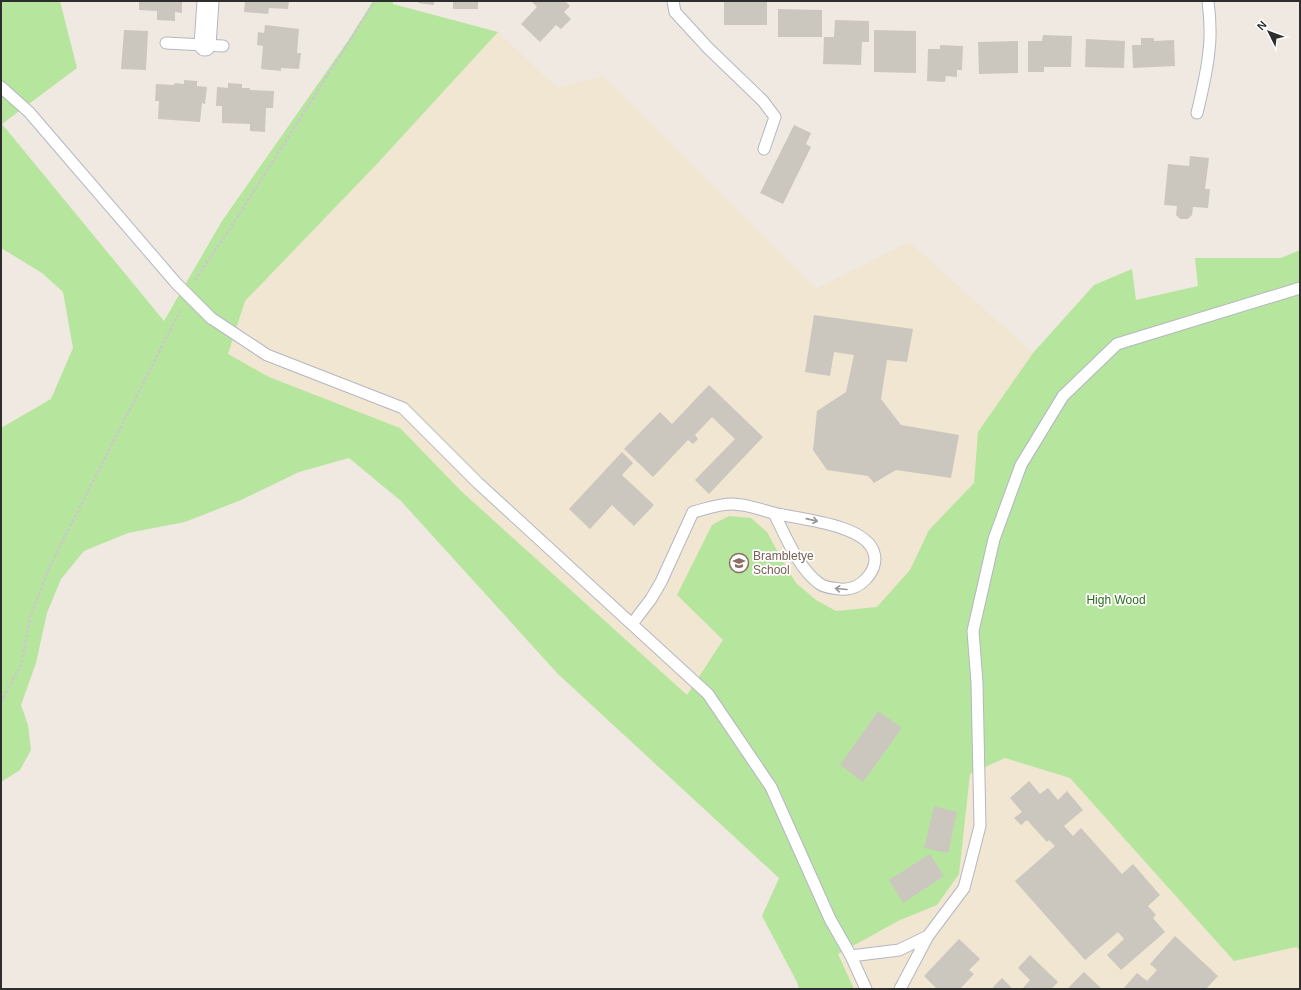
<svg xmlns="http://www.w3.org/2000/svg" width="1301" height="990" font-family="Helvetica,sans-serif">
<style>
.education{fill:#f0e6d1}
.green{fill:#b6e59e}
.building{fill:#cbc7bf}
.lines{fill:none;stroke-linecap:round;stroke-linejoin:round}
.service-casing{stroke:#b4b7c1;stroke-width:13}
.minor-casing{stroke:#b4b7c1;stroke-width:23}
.path{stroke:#c9c9c9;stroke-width:2.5;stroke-dasharray:3 2;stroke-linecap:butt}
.service{stroke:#fff;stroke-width:11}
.minor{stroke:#fff;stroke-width:21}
.service-bridge-casing{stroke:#b4b7c1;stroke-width:13;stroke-linecap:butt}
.service-bridge{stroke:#fff;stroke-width:11}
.oneway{stroke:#969696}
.labels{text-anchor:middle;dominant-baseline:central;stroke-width:3.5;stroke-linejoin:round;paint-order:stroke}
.education-label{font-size:12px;fill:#785e54;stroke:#fff;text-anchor:start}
.park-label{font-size:12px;fill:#2c6e1b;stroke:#fff}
</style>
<rect width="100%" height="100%" fill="#efe9e1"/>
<path class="education" d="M498,32L557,88L603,76L816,289L909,242L1033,353L1069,380L1005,758L1070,778L1234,961L1300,940V989H799L797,982L762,916L779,878L558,674L401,501L349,458L299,472L228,354L245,301L375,166Z"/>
<path class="green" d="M1,1H60L77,68L2,124L164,321L222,221L348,41L373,1H393V4L498,32L375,166L245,301L228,354L269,377L400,428L462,492L687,695L723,640L677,595L712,525L729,516L751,518L767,532L782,560L796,583L816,600L836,611L877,607L910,570L929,530L974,483L978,432L1033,353L1094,285L1132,269L1136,300L1198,286L1195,258H1281L1300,250V950L1296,947L1234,961L1070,778L1005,758L970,774L959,874L937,905L900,920L838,954L854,989H799L797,982L762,916L779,878L558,674L401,501L349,458L299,472L241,500L185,522L128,533L84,551L61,579L47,613L36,663L21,705L28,725L31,750L20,770L1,782V428L51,399L73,348L63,292L42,273L1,248Z"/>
<path class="building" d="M139,1H182V13L175,12V21L157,20V11L139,10Z
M245,1H289L288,9L269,8L268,14L244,12Z
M419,1H434V5L418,3Z
M453,1H478V9H453Z
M531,1H565L570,6L564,12L571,19L561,29L556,25L540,42L521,24L537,7Z
M724,1H767V25H724Z
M778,9L822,10V37H778Z
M835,20L869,21V42H862L861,65L823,64L824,37H834Z
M265,25L299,29L297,53H301L299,69L281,68V71L261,69L263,46L257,45L258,32L264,33Z
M124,30L148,31L146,70L121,69Z
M874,30L916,31V73L874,72Z
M1043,35L1072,36L1071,67H1044V72H1028V41H1042Z
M1141,38H1154V41L1174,40L1175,66L1133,68L1132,45H1141Z
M1086,39L1125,41L1124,68L1085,67Z
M1018,41V73L979,74L978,42Z
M940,45L963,46L962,70H957V77L946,76L945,82L927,81L928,49H940Z
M184,80L197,81V86L207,87L205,104L202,103L200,122L158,119L159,101H155L156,84L174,85L175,83L184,84Z
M228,83L242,84V88H250V90L274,91L273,108H266L265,132L250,131V124L222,123V106H216L217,87L228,88Z
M794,125L811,133L806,144L811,147L783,204L760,193Z
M1190,156L1209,158L1205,189H1210L1208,208L1193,207L1192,215L1188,219H1180L1176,215L1177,206L1164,205L1168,164L1189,166Z
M814,315L913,329L907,362L887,360L881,399L901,425L959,435L951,478L896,470L874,483L868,476L827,470L813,450L817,411L846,392L854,355L834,352L830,376L805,372Z
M709,385L763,437L709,494L695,480L735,439L712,417L695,435L698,439L693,444L688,440L653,477L624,449L660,412L672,424Z
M622,452L633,463L622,475L654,505L634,526L612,505L590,529L569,509Z
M878,711L902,728L863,782L840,765Z
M1029,781L1040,794L1048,788L1058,800L1067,791L1083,810L1064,826L1073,836L1081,828L1122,874L1133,864L1160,895L1148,906L1156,915L1153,918L1165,932L1121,970L1107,955L1124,939L1118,932L1085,960L1015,881L1055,846L1049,840L1047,842L1027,820L1021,825L1014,818L1022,812L1010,798Z
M934,806L957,812L948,853L924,848Z
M930,854L944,876L903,903L889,880Z
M1175,936L1218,976L1206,989H1123L1137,973L1147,981L1157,970L1150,964Z
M959,939L980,959L969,970L974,974L960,989H937L924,976Z
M1030,955L1058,982L1051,989H1022L1030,980L1018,968Z
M1084,972L1102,989H1067Z
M1002,978L1013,989H995L993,987Z"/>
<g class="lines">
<defs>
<path id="service" d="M673,1L675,12L708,48L763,101L775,117L764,149
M166,43L223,46
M1,87L29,112L176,283
M1197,113C1202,92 1207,72 1209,51C1211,35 1210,17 1208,1
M211,318L267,355L403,408L478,483L708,694L771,787L830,919L851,956L899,950L928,936L964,888L980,826L977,683L973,631L994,539L1021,465L1063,396L1117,344L1300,288
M632,624L651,599L661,582L693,512C705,509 719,504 732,504C746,504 759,509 773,513C798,519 866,524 874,553C877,563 872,573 865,580C858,587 849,590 840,589C833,588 826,588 820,584C799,570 785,535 774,513
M851,956L866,989
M900,989L928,936"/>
<path id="minor" d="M205,45L208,1"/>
</defs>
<use href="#service" class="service-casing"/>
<use href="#minor" class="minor-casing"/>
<path class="path" d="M195,280L231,227L375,1
M1,702L21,665L30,617L51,564L180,311"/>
<use href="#service" class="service"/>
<use href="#minor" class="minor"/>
<defs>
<path id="service-bridge" d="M176,283L211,318"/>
</defs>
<use href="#service-bridge" class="service-bridge-casing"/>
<use href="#service-bridge" class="service-bridge"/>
</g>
<defs><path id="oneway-shaft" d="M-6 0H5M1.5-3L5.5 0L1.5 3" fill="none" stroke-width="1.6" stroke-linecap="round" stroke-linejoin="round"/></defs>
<g class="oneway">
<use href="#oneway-shaft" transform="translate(812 520) rotate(13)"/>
<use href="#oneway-shaft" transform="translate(841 589) rotate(-175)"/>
</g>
<defs>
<symbol id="school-ring" viewBox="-11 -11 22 22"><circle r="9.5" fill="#fff" stroke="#8d6e63" stroke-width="1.5"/><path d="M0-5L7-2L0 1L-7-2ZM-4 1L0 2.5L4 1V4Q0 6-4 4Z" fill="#8d6e63"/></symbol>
</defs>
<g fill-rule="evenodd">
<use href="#school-ring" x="728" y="552" width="22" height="22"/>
</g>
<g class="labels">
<g class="education-label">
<text x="753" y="556">Brambletye<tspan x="753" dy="14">School</tspan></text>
</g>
<g class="park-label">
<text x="1116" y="600">High Wood</text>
</g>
</g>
<rect width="1301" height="990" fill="none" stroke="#2e2e2e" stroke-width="4"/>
<g transform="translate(1269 32) rotate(312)" stroke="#ffffff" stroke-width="3" paint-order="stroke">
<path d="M0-3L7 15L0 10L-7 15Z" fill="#2e2e2e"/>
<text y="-6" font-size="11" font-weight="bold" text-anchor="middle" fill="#2e2e2e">N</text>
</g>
</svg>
